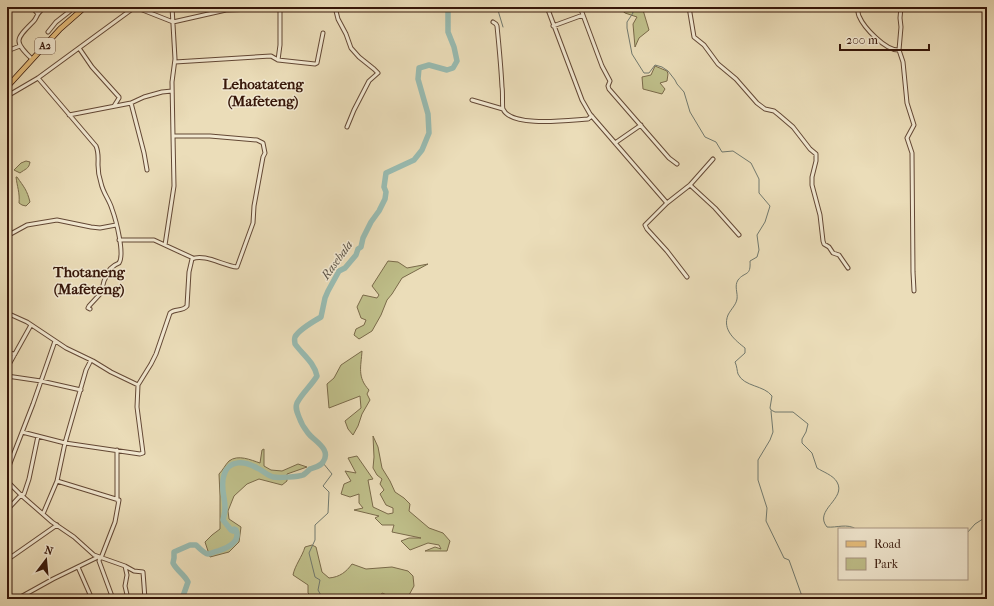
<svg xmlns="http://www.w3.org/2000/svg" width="994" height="606" font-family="'IM FELL French Canon',serif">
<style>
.green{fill:#bfbf8a;stroke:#7a6a4a}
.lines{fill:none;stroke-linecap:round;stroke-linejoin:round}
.stream{stroke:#71796e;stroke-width:1}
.river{stroke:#98bbb1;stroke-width:5.5}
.street-casing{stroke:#634835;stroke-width:5}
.primary-casing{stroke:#361609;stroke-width:6}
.street{stroke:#f2e9d2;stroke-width:3}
.primary{stroke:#e6be7c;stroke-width:4.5}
.labels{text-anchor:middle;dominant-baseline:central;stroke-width:3;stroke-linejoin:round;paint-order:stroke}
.shield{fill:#f2e9d2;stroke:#6e5545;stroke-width:1}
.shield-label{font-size:10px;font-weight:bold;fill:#361609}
.water-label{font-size:12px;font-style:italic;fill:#585044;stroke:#f2e9d2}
.district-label{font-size:15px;font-weight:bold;fill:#361609;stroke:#f2e9d2}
</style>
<rect width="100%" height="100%" fill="#ebddb9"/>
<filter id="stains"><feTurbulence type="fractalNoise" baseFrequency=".005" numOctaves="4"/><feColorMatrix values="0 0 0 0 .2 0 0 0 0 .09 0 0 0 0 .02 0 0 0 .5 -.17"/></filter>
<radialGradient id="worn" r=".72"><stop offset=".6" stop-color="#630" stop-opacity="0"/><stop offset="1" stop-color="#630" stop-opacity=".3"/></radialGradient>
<path class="green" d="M618,7H643V10L649,30L639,38L635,47L633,24L637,17L625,13Z
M655,66L667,71L668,74L667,81L660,83L665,89L662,94L643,89L642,77L651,75Z
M26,161L30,162C29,169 25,169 20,173L14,170L21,163Z
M16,177H17C24,187 27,190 30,202L26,206L22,205L19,203C20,193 17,186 16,177Z
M388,261L398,262L407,268L428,264L402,278L392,294L387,300L381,315L372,331L359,339L354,335L356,329L364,325L366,320L361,318L357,307L363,295L377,298L379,295L372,286Z
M362,351C361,367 357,377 369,390L367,394L370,400L362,414L358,426L353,435L348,429L345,421L361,408L360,396L329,408L327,384L334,378L341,365Z
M373,436L378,447L382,468L390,481L395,492L404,498L410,504L409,511L429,528L443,533L450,541L447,551H425L435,547L441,549L439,545L428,543L410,550L401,541L409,538H421L392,532L394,525H382L375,518L379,516L354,510L363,508L359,503V494L350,497L341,494L344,484L351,481L345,471L356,473L348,458L357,456L373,479L368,480L373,507L388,514L393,513V508L386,505L380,494L384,490L380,484L382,479L377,475L373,468L374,457Z
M264,449V466L271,470L282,471L298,464L307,467L287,474V481L282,485L259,479L247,484L234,496L228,511L229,519L241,527L239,542L229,552L210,557L205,542L212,535L220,529V496L219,474C223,470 225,465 229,461C238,454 251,460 260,463L262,450Z
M312,545L316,547L322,572L329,578C340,577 346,572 352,564L366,569L392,567L408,571L413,576L414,586L409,595L403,598H394L382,593L379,599H314L308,593V585L293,575C295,565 302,557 305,547Z"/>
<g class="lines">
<path class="stream" d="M497,7L503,27
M630,7L632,9L633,13L627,22V28L632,54L644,73H649L655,65L662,67L668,71L675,80L677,84L684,92L690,112L705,137L716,142L722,152L733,151L751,163L759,179V193L770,206L765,222L757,235L759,250L757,257L750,261C751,277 745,271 738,280C734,286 738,293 737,299C736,305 731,309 728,315C722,330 735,340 745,348V353L735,362C737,366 737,371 738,374C744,387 764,385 772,396L770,408L771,410L775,412H793L808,424L806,432L802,439V443L812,453L817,468C823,472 833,475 837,482C847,499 813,510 827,527C837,528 847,523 856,529
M771,411L773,432L770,440L758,460V480L767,508L766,521L784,558L789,560L803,599
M914,529H920
M967,533L975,524L986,517L987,514
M323,599L318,590L320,580L315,577L309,553L315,540V525L328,513L329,492L323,486L332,474L323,463"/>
<path class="river" d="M182,599L188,582C184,574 177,571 173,563L174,558V552L190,545H196C198,547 205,554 208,554C211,554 215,551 218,551C227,548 241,542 236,530L234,529L233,531L231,530L223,520C224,516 225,512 225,508C225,496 220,487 224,475C229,459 245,461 257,468C262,470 267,475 273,477C278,478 298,477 303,475C305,474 308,471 310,469C314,467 320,467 323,462C332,449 314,441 308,433C304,428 301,423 299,417C297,412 295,408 297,403C302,393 311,386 317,376C314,362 303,355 295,344C295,342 294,340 295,337C298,331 314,321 321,317L325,298L328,291L339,271L345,268L356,255L358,249L361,247L363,238L371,222L379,211L385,199L386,192L384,187L386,173L414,160L422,150L429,133L428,114L418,79L419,68L429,65L447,70L453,68L457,61L454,47L448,32V7"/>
<defs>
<path id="street" d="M32,7L38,14
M135,7L173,22L226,10L280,8
M335,7L338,19L346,34L351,48L359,57L374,69L378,73L369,81L354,110L347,127
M547,7L582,100L590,114L667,203
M580,7L602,66L610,81L608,86L609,89L669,158L677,164
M689,7L694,37L704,45L718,64L736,79L757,103L765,109L774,111L779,115L793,127L810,149L816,154V161L812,177V185L820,215L823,241L824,244L829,247L833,253L839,255L848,268
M857,7C858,10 858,14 859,16C864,28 886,51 899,50
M901,7L900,18L901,27L899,50L903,62L907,103L914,125L907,138L912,153L913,272L914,291
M493,22L496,24L497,26C499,46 501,67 502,87C503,91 502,107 503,109C511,128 570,120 588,119L592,116
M553,26L583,15
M48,32L56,22L70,11L69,7
M79,48L92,67L119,97V98L114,106
M7,51L20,46
M32,59C13,41 16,39 33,22C36,19 36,17 38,14C40,11 43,9 45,7
M278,60L280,45V7
M175,62L271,56L278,60L315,64L317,63L323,33
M38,78L96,146C99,153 98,158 98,165C98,171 99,177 101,183C103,193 109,199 112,209C116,220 125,254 119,263L115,265L110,269L104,281L101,293L89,306L88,308L90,309
M7,94L9,95L38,78L135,7
M472,100L503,109
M131,103L144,153L147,170
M69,115L131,103L144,97L162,92L172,91
M615,143L641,125
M690,185L715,208L739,235
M7,236L27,225L57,220L91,227L100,228L116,225
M119,240H154L193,258
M165,245L174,186L173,136
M687,277L667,251L647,229L645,225L667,203L690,185L713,159
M7,313L27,322L66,348L93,361L111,372L138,385L137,407L143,453L140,454L65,443L22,432
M7,353L15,354
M7,368L31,325
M7,376L41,381L81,390
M138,385L151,364L156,354L170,313C175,308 182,312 187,306L189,272L192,259C204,253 224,266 237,267L253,223L254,206L263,157L265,153L263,143L257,140L210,136H173L172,82L175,59L172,7
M38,436L29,479L24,494L21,495L52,522L74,537L94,555L125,566L127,575L125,586L128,599
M7,471L33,404L55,341
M7,481L21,495L7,510
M57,481L119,500L115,522L101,558
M117,500V450
M43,514L57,481L65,443L86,370L91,360
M100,557L99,561L113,599
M7,560L57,525
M125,566L134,571L143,572L145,599
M78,567L92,599
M7,592L12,599
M17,599L53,579L98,557"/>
<path id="primary" d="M7,87L60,29L85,7"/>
</defs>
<use href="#street" class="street-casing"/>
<use href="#primary" class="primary-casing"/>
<use href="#street" class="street"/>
<use href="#primary" class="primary"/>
</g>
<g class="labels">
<rect class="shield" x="35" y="38" width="20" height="16" rx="3"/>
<g class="shield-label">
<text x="45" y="46">A2</text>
</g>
<g class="water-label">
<text transform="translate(337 260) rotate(-54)">Rasebala</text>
</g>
<g class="district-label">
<text x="263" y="84">Lehoatateng<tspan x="263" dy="17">(Mafeteng)</tspan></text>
<text x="89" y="272">Thotaneng<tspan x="89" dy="17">(Mafeteng)</tspan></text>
</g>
</g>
<rect width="994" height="606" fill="none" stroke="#ebddb9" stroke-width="24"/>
<rect x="8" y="8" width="978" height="590" fill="none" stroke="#361609" stroke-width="2"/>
<rect x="12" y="12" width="970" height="582" fill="none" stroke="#361609"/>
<rect x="838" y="528" width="130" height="52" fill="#f2e9d2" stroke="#a79582"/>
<rect x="846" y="541" width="20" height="6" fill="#e6be7c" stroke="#a79582"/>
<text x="874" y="548" font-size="12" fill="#361609">Road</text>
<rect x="846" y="558" width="20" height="12" fill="#bfbf8a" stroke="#a79582"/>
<text x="874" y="568" font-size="12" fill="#361609">Park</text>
<g transform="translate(46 560) rotate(16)" stroke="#f2e9d2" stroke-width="3" paint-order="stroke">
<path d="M0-3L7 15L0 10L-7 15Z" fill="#361609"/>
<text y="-6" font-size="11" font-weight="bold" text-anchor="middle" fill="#361609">N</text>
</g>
<path d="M840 44v6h89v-6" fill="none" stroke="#361609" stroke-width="2"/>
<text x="846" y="44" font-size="12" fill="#361609" stroke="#f2e9d2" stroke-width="3" paint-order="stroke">200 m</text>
<rect width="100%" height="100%" filter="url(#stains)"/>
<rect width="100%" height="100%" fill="url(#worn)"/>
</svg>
